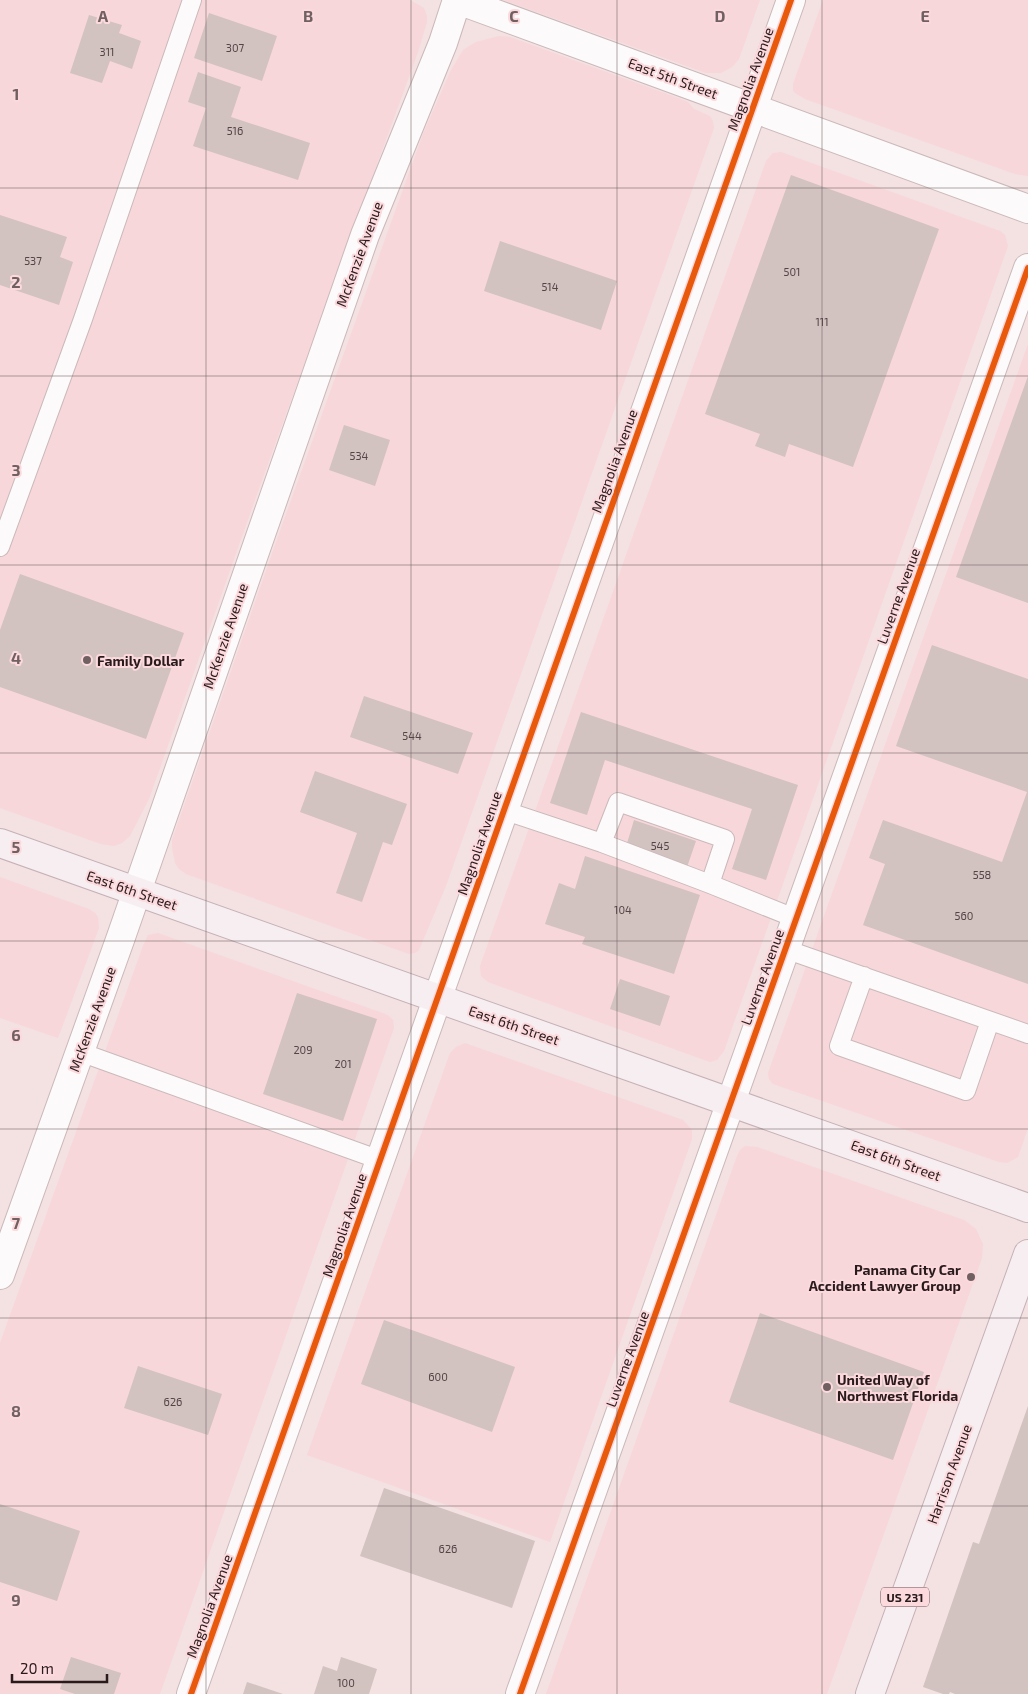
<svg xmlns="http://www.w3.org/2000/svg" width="1028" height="1694" font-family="'Exo 2',sans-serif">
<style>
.built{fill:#f7d7da}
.building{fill:#d2c2c0}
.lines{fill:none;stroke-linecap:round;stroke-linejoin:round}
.lane-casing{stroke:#cab9ba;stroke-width:20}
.street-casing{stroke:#cab9ba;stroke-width:30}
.primary-casing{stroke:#c5b1b7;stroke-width:30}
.lane{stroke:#fdfafb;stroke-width:18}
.street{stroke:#fdfafb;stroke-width:28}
.primary{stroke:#f7eef1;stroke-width:28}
.cycleway-casing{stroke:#fcd9dc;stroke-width:9}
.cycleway{stroke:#e8590c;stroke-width:6}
.grid{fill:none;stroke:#706061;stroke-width:1;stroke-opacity:0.55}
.poi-dot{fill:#706061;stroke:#fcd9dc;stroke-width:2}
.labels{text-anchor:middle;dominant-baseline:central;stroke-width:4;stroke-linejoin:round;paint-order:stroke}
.number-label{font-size:11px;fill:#534445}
.shield{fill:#fcd9dc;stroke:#685356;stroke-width:1}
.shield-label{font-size:12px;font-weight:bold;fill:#291a1c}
.street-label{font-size:14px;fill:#291a1c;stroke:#fcd9dc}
.poi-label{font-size:14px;font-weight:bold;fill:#291a1c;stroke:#fcd9dc;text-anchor:start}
.grid-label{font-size:16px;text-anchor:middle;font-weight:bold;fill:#706061;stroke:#fcd9dc;stroke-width:4;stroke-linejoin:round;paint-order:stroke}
</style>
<rect width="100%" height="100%" fill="#f4e1e2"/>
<path class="built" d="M0,0H410L424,8L427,16V22L418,52L261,483L149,799L130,836L122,843L114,846L101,844L0,808Z
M503,0H760L739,59L732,67L721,73H706Z
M823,0H1028V176L1015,174L805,99L795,93L793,90V84Z
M499,36L510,37L681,99L688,102L694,109L710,116L713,121L714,128L446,886L419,950L415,953L409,954L186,874L179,869L175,863L172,847V840L276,542L423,134L451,70L463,50L476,42Z
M781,152L1000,231L1005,235L1008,246L724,1051L717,1060L710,1062L488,982L481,976L480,966L766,161L773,153Z
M1028,344V1128L1018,1157L1007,1163L999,1162L773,1084L769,1079L768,1073Z
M0,877L89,909L95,913L98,917L99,928L58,1038L0,1018Z
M158,933L388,1015L393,1020L394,1028L160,1694H0V1343L143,946L148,935Z
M465,1043L683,1120L692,1130V1139L550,1542L307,1455L450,1053L456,1047Z
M745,1146L757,1147L964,1220L976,1229L983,1244L982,1258L827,1694H546L737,1156L740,1150Z"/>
<path class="building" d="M209,13L277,36L262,81L194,58Z
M89,15L122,25L119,33L141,41L132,69L110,61L102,83L70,73Z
M198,72L241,87L231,117L310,143L298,180L193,146L206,108L188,102Z
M791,175L939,229L853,467L789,444L785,457L755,446L760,434L705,414Z
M0,215L67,237L60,257L73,262L59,305L0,285Z
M500,241L617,281L601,330L484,291Z
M1028,376V603L956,577Z
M344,425L390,440L375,486L329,470Z
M20,574L184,633L146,739L0,687V630Z
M932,645L1028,679V984L863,925L885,864L869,858L883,820L1002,862L1027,792L896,746Z
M364,696L473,733L458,774L350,737Z
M581,712L798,785L766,880L732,869L752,809L605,760L587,815L550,803Z
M315,771L407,804L392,845L383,842L362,902L336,893L357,833L300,812Z
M634,820L696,841L686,870L625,850Z
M585,856L700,895L674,974L582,944L585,937L545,924L559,883L575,889Z
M620,979L670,996L660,1026L610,1009Z
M297,993L377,1019L343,1121L263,1094Z
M760,1313L924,1372L893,1460L729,1402Z
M384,1320L515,1367L492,1432L361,1384Z
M138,1366L222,1394L208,1435L124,1408Z
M1028,1406V1694H955L950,1692L949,1694H943L923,1687L973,1542L979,1544Z
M384,1488L535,1541L512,1608L360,1556Z
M0,1504L80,1531L57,1601L0,1582Z
M71,1657L121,1673L114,1694H75L60,1689Z
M341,1657L377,1669L369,1694H314L323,1666L337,1671Z
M247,1682L283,1694H243Z"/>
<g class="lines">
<defs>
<path id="lane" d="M0,547L83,319L192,0
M503,810L602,843L710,884L797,919
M602,843L618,802L725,839L710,884
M785,949L1028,1034
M864,976L839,1046L966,1091L990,1021
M80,1052L380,1160"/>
<path id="street" d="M458,0L1028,209
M0,1275L121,937L365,235L443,43L457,0
M191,1694L791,0
M520,1694L1028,268"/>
<path id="primary" d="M0,843L1028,1208
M870,1694L1028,1254"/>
</defs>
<use href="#lane" class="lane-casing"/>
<use href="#street" class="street-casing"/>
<use href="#primary" class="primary-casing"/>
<use href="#lane" class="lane"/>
<use href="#street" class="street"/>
<use href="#primary" class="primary"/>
<defs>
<path id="cycleway" d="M191,1694L791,0
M520,1694L1028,268"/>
</defs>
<use href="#cycleway" class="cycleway-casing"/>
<use href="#cycleway" class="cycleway"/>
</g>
<path class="grid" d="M206,0V1694M411,0V1694M617,0V1694M822,0V1694M0,188H1028M0,376H1028M0,565H1028M0,753H1028M0,941H1028M0,1129H1028M0,1318H1028M0,1506H1028"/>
<g class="poi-dot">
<circle cx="87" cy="660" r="5"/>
<circle cx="971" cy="1277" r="5"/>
<circle cx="827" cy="1387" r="5"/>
</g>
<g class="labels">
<g class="number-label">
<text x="235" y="47">307</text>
<text x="107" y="51">311</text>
<text x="235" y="130">516</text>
<text x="33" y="260">537</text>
<text x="792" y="271">501</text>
<text x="550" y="286">514</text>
<text x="822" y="321">111</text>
<text x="359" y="455">534</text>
<text x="412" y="735">544</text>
<text x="660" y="845">545</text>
<text x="982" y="874">558</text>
<text x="623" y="909">104</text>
<text x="964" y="915">560</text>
<text x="303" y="1049">209</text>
<text x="343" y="1063">201</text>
<text x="438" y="1376">600</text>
<text x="173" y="1401">626</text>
<text x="448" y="1548">626</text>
<text x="346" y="1682">100</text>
</g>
<rect class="shield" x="881" y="1587.5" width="48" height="19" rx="4"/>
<g class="shield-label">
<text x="905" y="1597">US 231</text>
</g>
<g class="street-label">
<text transform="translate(673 78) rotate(20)">East 5th Street</text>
<text transform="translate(750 79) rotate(-70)">Magnolia Avenue</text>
<text transform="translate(359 254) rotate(-70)">McKenzie Avenue</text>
<text transform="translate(614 461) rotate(-70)">Magnolia Avenue</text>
<text transform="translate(898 596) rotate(-70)">Luverne Avenue</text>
<text transform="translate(225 636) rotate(-71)">McKenzie Avenue</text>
<text transform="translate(479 843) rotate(-71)">Magnolia Avenue</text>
<text transform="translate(132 890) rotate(19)">East 6th Street</text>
<text transform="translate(762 977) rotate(-70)">Luverne Avenue</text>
<text transform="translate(92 1019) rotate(-70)">McKenzie Avenue</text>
<text transform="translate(514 1025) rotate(19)">East 6th Street</text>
<text transform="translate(896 1160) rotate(20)">East 6th Street</text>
<text transform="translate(344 1225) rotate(-71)">Magnolia Avenue</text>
<text transform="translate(627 1359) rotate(-70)">Luverne Avenue</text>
<text transform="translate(949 1474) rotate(-70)">Harrison Avenue</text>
<text transform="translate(209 1606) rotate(-70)">Magnolia Avenue</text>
</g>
<g class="poi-label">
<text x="97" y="660">Family Dollar</text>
<text x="961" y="1269" text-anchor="end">Panama City Car<tspan x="961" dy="16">Accident Lawyer Group</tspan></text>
<text x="837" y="1379">United Way of<tspan x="837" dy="16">Northwest Florida</tspan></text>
</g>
</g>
<g class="grid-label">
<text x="103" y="22">A</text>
<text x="308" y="22">B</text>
<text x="514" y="22">C</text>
<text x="720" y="22">D</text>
<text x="925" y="22">E</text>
<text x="16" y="100">1</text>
<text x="16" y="288">2</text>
<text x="16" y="476">3</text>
<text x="16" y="664">4</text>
<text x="16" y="853">5</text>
<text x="16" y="1041">6</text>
<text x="16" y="1229">7</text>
<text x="16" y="1417">8</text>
<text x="16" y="1606">9</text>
</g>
<path d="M12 1674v8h95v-8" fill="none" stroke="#291a1c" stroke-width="2.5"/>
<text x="20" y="1674" font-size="15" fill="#291a1c" stroke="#fcd9dc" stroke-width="4" paint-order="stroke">20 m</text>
</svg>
